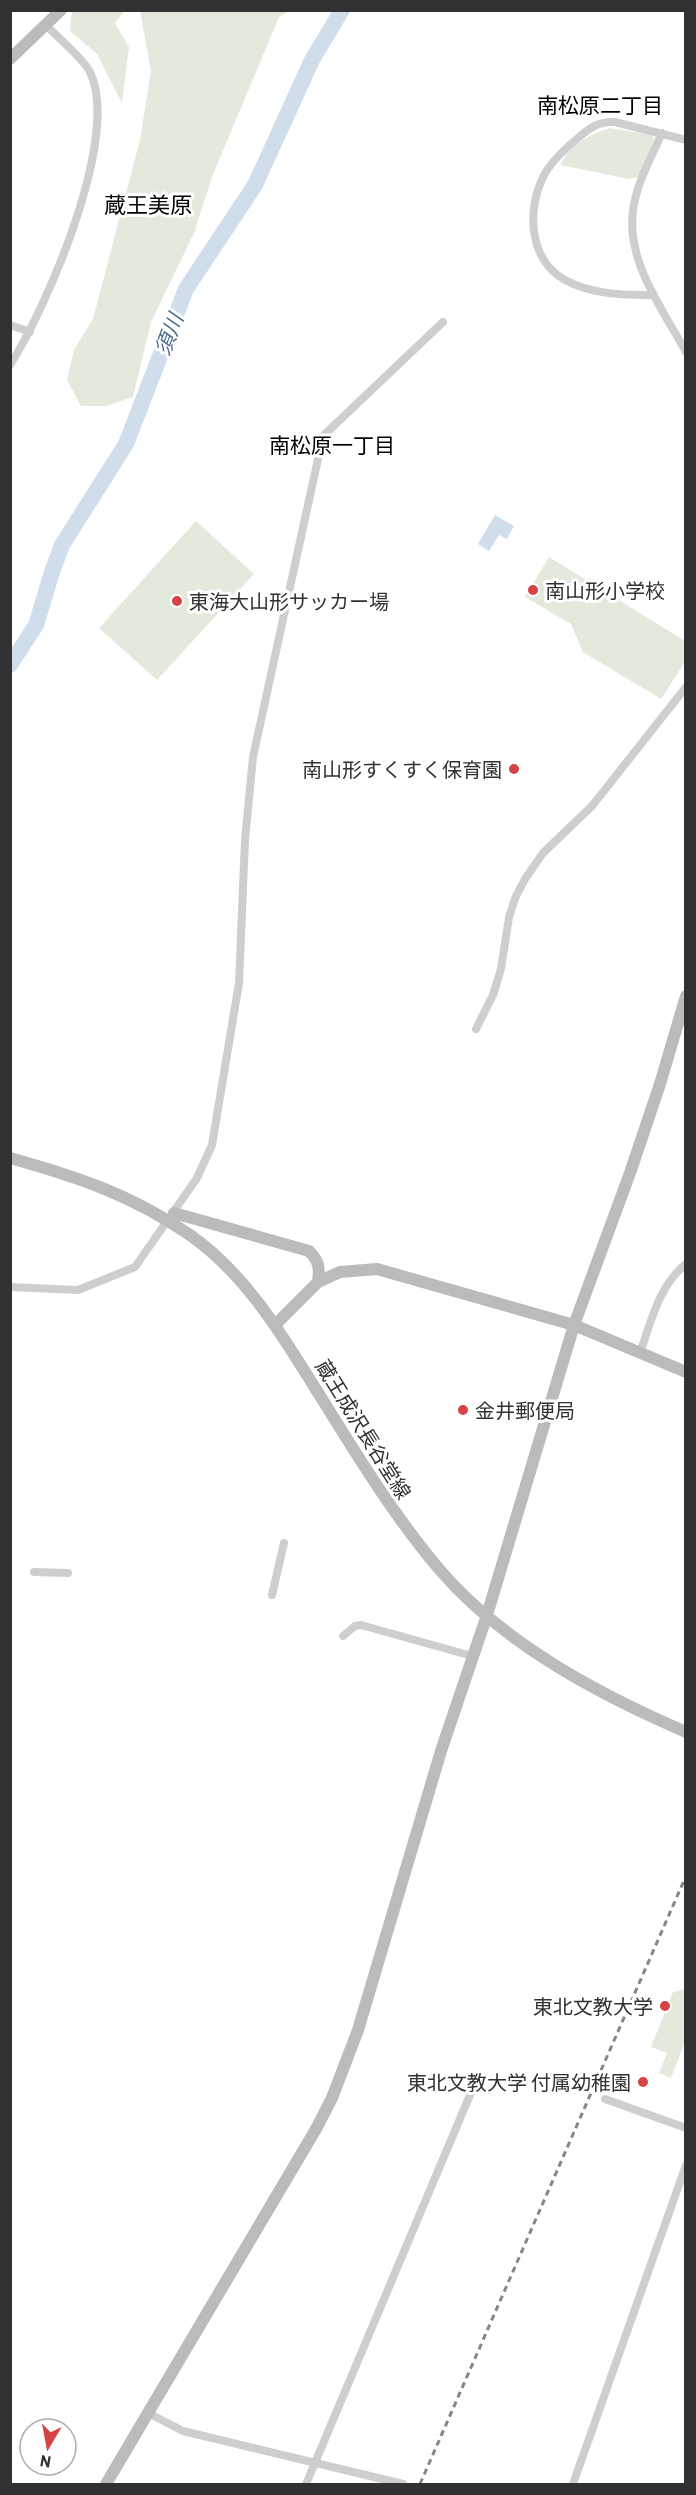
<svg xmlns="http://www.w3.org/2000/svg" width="696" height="2495" font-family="Barlow,'Noto Sans JP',sans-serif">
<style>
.green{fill:#e3e9dd}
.water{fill:#cfdeea}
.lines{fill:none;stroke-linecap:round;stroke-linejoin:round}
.river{stroke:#cfdeea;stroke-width:16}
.street{stroke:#cecece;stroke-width:8}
.secondary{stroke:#bbb;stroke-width:12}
.rail{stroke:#868686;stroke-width:3;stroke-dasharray:6 4.5;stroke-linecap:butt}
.poi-dot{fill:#d74345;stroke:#fff;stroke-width:2}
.labels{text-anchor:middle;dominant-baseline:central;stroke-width:6;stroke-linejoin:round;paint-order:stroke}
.poi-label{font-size:20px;fill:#313131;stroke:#fff;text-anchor:start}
.street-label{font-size:20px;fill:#313131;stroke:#fff}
.neighbourhood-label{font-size:21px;fill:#000;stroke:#fff}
.water-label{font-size:21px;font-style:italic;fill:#456c8d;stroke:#fff}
.quarter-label{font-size:22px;fill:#000;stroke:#fff}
</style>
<rect width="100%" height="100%" fill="#fff"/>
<path class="green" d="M72,11H124L115,23L129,47L122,103L97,54L70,31Z
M140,11H289L279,17L212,177L194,233L151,322L133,397L107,406H81L67,380L74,350L93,319L140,140L151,71Z
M610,128L652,135L654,140L638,177L629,179L561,165C568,145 591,134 610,128Z
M196,521L254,574L157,680L99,628Z
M549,557L685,641V662L661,699L583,652L571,624L525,597Z
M685,1989V2042L671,2078L659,2073L667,2053L651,2047L673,1992Z"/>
<path class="water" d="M495,515L514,526L507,539L499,535L489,551L478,544Z"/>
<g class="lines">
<path class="river" d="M10,665L36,625L52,572L62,545L126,444L186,289L255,185L312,60L342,10"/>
<path class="street" d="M662,133C651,158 636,184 633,211C626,261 663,310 686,352
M654,295C624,295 593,295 565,280C527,259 526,204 547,170C555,158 567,147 579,137C591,127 599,121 615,122L686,140
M10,325L30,332
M10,365C47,307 121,137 90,72C82,57 58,38 46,25
M476,1029L493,995L501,969L509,917L516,896L525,879L543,853L592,806L686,687
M10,1287L78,1290L135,1267L197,1178L212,1145L239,983L245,840L253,757L323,436L443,322
M640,1353C651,1322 659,1285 686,1264
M34,1572L68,1573
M272,1595L284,1543
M343,1636L355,1626L361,1625L472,1656
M605,2099L686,2128
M148,2413L183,2431L403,2484
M306,2484L478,2076
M573,2484L686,2165"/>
<path class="secondary" d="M10,59L61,10
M10,1158C78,1177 132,1195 190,1235C243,1272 279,1330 312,1383C352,1447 390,1511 439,1569C502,1643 598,1694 686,1732
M174,1213L309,1251C319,1261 320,1268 318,1282
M275,1325L318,1282L340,1272L377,1269L574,1325L686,1372
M106,2484L316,2129L332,2098L358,2030L441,1751L487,1615L574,1325L630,1173L660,1084L686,996"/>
<path class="rail" d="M420,2484L686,1876"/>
</g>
<g class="poi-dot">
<circle cx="533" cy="590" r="6"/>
<circle cx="177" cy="601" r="6"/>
<circle cx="514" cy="769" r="6"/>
<circle cx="463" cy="1410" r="6"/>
<circle cx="665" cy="2006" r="6"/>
<circle cx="643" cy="2082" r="6"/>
</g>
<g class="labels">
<g class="poi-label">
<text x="545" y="590">南山形小学校</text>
<text x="189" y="601">東海大山形サッカー場</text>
<text x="502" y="769" text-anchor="end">南山形すくすく保育園</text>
<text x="475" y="1410">金井郵便局</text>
<text x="653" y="2006" text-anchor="end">東北文教大学</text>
<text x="631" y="2082" text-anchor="end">東北文教大学 付属幼稚園</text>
</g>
<g class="street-label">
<text transform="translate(364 1429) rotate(58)">蔵王成沢長谷堂線</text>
</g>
<g class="neighbourhood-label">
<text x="600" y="104">南松原二丁目</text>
<text x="332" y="444">南松原一丁目</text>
</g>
<g class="water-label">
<text transform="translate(168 334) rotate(-69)">須川</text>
</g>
<g class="quarter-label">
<text x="148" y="204">蔵王美原</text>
</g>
</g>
<rect width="696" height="2495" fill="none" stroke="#313131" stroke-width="24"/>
<g transform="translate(48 2447) rotate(190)"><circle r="28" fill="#ffffff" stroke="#adadad" stroke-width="1.5"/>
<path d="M0-4.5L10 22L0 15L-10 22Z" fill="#d74345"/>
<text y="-9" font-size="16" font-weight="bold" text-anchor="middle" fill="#313131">N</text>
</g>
</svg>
